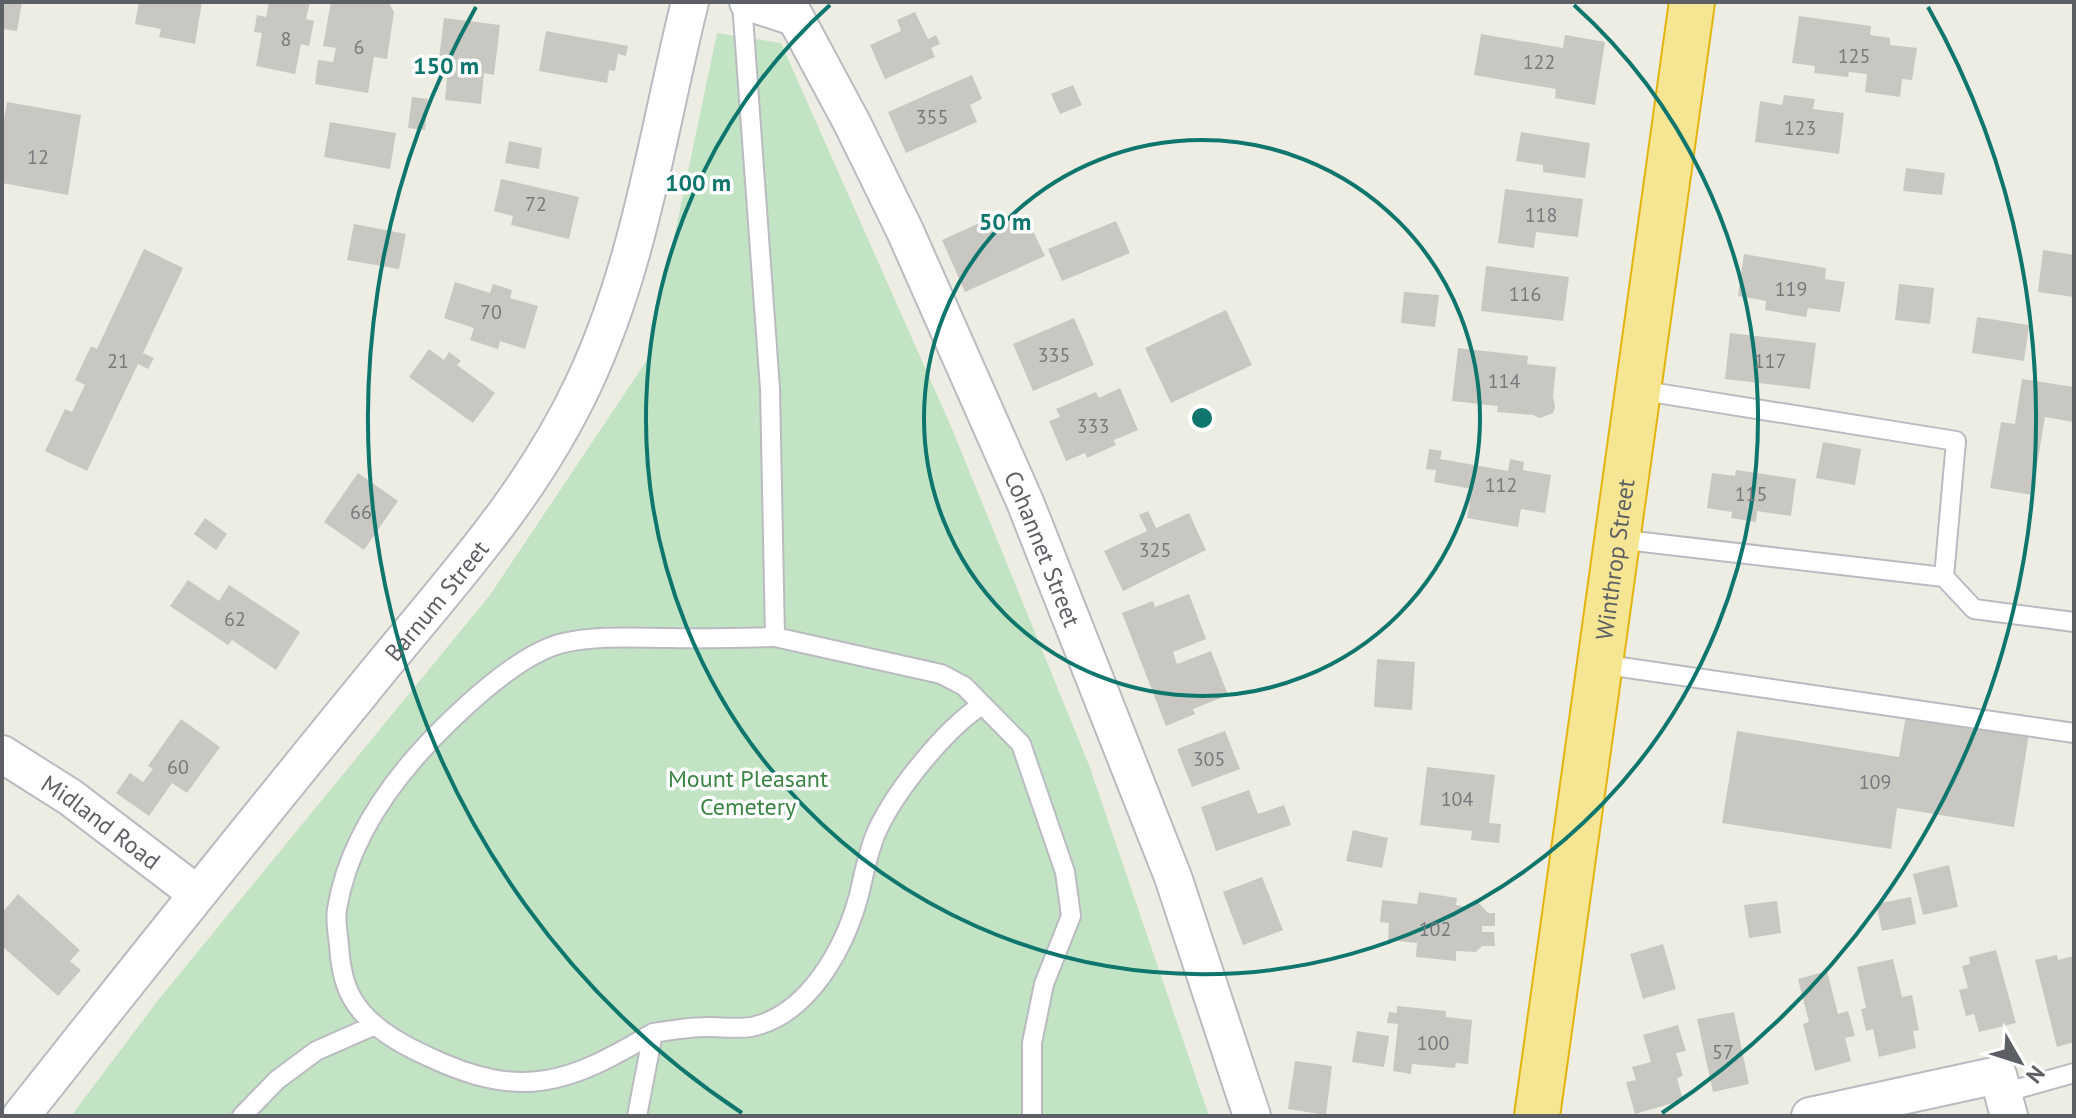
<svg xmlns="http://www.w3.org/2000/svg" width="2076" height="1118" font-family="'PT Sans',sans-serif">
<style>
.green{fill:#c2e4c5}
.building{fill:#c9c7c2}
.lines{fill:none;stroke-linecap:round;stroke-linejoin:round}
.lane-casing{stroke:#b9bbc0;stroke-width:22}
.street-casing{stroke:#b9bbc0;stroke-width:40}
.highway-casing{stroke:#e4b40e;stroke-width:48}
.lane{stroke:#fff;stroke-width:18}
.street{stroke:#fff;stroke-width:36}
.highway{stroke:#f6e693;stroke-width:44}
.ring{fill:none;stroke:#0f766e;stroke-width:4}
.labels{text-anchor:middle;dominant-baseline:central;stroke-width:7;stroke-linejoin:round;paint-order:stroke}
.number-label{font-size:20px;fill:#77797c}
.street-label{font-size:24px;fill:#5c5f64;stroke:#fff}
.park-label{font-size:24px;fill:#3b8445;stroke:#fff}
.centre{fill:#0f766e;stroke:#fff;stroke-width:4}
.ring-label{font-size:24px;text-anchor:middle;font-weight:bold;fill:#0f766e;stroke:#fff;stroke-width:7;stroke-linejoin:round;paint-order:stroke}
</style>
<rect width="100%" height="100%" fill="#eeede4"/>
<path class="green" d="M717,33L781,43L950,424L1089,765L1209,1116H71L159,999L490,595L649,357Z"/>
<path class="building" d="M2,2H22L17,31L2,29Z
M139,2H202L195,44L159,37L161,29L135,24Z
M269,2H310L306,19L314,21L309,46L301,44L295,74L256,66L262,33L254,32L257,15L266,17Z
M331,2H388L394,12L387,59L374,57L368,93L315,84L318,60L333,62L336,48L323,46Z
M915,12L928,39L936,35L940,44L931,48L935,57L885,79L870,45L901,31L897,20Z
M1799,16L1871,26L1870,35L1890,38V45L1917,48L1912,80L1902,79L1900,97L1865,92L1867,74L1849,72L1848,77L1814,73L1815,66L1792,63Z
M444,18L500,25L494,75L484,73L481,104L445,100L448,68L438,66Z
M546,31L628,46L626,56L618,54L615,71L609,70L607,83L539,71Z
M1481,34L1563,48L1565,35L1605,42L1595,105L1555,98L1556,89L1474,75Z
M972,75L982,99L970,105L977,122L906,153L888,112Z
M1073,85L1082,105L1060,114L1051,94Z
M1784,95L1815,99L1813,109L1844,113L1839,154L1755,142L1760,101L1782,105Z
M412,97L428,99L425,130L408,128Z
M7,102L81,115L68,195L2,183V130Z
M330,122L396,133L390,169L324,157Z
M1521,132L1590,143L1585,178L1543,172V165L1516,161Z
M509,141L542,148L539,169L505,163Z
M1906,168L1945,173L1942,195L1903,191Z
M501,179L579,197L569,239L511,225L513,216L494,211Z
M1505,189L1583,199L1578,237L1536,232L1534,248L1498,243Z
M1016,213L1025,232L1032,229L1045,256L965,292L942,240L982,222L984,228Z
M1116,221L1130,253L1062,281L1048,249Z
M354,224L406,234L399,269L347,260Z
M144,249L183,268L143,353L154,358L148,369L138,364L87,471L45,451L65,409L72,412L85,385L75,380L91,346L97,349Z
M2043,250L2074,255V297L2038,292Z
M1744,254L1826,268L1825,279L1845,282L1840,312L1808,308L1806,317L1765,310L1766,301L1738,296Z
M1486,266L1569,277L1563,321L1481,311Z
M455,282L490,293L493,284L512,290L510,298L538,306L525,349L500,341L498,349L470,340L474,328L444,318Z
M1899,284L1934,288L1930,324L1895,320Z
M1404,292L1439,295L1435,327L1401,323Z
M1226,310L1252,365L1171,403L1145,348Z
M1977,317L2029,325L2024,361L1972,353Z
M1074,318L1094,365L1033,391L1013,344Z
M1730,333L1816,343L1810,389L1725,379Z
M1458,348L1528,356L1527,364L1556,367L1553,396L1555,407L1553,413L1540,418L1533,415L1497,412L1498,406L1452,401Z
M429,349L444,360L449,352L461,361L457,365L495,393L473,423L409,377Z
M2022,379L2074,387V422L2045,417L2032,495L1990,488L2001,422L2015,424Z
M1120,388L1138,430L1114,440L1116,445L1087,458L1085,453L1066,461L1049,421L1060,417L1056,409L1096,392L1099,398Z
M1823,442L1861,449L1855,485L1816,478Z
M1429,449L1442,451L1440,459L1508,471L1510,459L1524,462L1523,470L1551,475L1545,513L1521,509L1518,527L1467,518L1472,489L1434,482L1436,470L1426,469Z
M1736,470L1796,479L1791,516L1757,511L1756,522L1731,518L1732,512L1707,508L1712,473L1735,476Z
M358,473L398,501L364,550L324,522Z
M1148,511L1156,528L1189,513L1206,550L1123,591L1104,551L1147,531L1139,515Z
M205,518L227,534L216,550L194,534Z
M188,580L219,601L229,585L300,632L276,670L232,640L228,645L170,606Z
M1189,594L1206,639L1173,652L1177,664L1211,651L1228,695L1193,709L1195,714L1166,726L1122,613L1153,601L1155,607Z
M1377,659L1415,662L1412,710L1374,707Z
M1906,715L2029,734L2014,827L1897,808L1891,849L1722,823L1737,731L1899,757Z
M181,719L220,747L187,793L172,783L149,816L116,793L130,773L143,782L153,769L148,766Z
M1225,731L1240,769L1192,787L1177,749Z
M1427,767L1495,775L1489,823L1501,824L1499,843L1471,840L1472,831L1420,825Z
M1249,790L1258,814L1284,805L1291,825L1216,851L1201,807Z
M1353,830L1388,838L1382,868L1346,861Z
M1949,865L1958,907L1923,915L1913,874Z
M1262,877L1283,930L1243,945L1223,892Z
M1419,892L1457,898L1456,905L1471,908L1477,901L1488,913H1495V926H1482V932H1494L1495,946H1482L1476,952L1456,951V961L1416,957L1417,943L1388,940L1389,923L1380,922L1382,900L1417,904Z
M18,894L80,950L70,961L81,970L58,996L2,946V913Z
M1911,897L1916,924L1882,931L1876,904Z
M1777,901L1781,933L1749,938L1744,905Z
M1663,944L1676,989L1643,999L1630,954Z
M1996,950L2016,1023L1979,1032L1974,1014L1966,1016L1959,990L1968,988L1962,966L1970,964L1969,957Z
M2057,955L2058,960L2074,956V1042L2057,1047L2035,960Z
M1893,959L1902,997L1912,995L1919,1030L1913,1031L1916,1048L1879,1057L1873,1029L1866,1031L1861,1009L1866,1008L1857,967Z
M1827,971L1838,1014L1848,1011L1855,1036L1845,1038L1851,1061L1815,1071L1803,1024L1809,1022L1798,979Z
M1397,1006L1446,1011V1017L1472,1020L1468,1064L1456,1063L1455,1068L1412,1064L1411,1074L1393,1071L1398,1024L1387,1023L1389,1012L1397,1013Z
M1734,1012L1749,1084L1713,1092L1697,1019Z
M1678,1025L1686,1051L1676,1053L1683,1076L1677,1078L1683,1100L1635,1114L1626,1082L1636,1080L1632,1067L1651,1062L1643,1035Z
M1357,1031L1389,1036L1384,1067L1352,1062Z
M1295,1061L1332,1066L1326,1115L1288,1109Z"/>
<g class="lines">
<defs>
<path id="lane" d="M1638,390L1956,441L1944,577
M1617,539L1944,577L1974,609L2074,622
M775,637L941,674L964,686L1021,744L1065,872L1071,916L1044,984L1032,1043V1116
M1600,664L2074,733
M653,1033C671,1030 689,1027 708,1027C721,1027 738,1029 751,1027C809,1015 845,947 859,895C864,874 868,851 877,831C896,790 945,729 982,705
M2003,1093L2074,1073
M242,1116L277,1080L316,1051L375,1025
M637,1116L653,1033C568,1084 521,1101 427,1056C400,1044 367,1025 352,998C344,984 340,962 339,945C338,934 335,921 337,909C349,835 397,772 450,721C478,694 525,652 563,643C598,635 636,638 672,638C706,639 740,638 775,637L770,389L742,2"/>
<g id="street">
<path d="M748,2L794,17"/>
<path id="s1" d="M787,2L852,123L905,231L1025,502L1173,877L1252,1116"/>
<path id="s2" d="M2,754L70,797L196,893"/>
<path id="s3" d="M21,1116C133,974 247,832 362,691C443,590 527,504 583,385C640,265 658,130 690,2"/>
<path d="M1810,1116L1998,1075L2009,1116"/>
</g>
<g id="highway">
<path id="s4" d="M1537,1116L1692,2"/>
</g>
</defs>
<use href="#lane" class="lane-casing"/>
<use href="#street" class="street-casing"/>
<use href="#highway" class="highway-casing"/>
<use href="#lane" class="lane"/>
<use href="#street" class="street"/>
<use href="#highway" class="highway"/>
</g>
<g class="ring">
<circle cx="1202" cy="418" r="278"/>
<path d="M1574 5A556 556 0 1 1 830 5"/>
<path d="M742 1113A834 834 0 0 1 476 7M1928 7A834 834 0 0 1 1662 1113"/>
</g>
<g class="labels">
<g class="number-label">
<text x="286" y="39">8</text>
<text x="359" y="47">6</text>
<text x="1854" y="56">125</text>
<text x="1539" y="62">122</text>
<text x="932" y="117">355</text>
<text x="1800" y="128">123</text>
<text x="38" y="157">12</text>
<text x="536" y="204">72</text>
<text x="1541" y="215">118</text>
<text x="1791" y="289">119</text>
<text x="1525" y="294">116</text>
<text x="491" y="312">70</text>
<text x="1054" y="355">335</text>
<text x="118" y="361">21</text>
<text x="1770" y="361">117</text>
<text x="1504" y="381">114</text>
<text x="1093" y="426">333</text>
<text x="1501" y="485">112</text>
<text x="1751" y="494">115</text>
<text x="361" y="512">66</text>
<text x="1155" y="550">325</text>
<text x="235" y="619">62</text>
<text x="1209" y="759">305</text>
<text x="178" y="767">60</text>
<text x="1875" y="782">109</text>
<text x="1457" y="799">104</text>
<text x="1435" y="929">102</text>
<text x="1433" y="1043">100</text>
<text x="1723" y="1052">57</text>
</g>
<g class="street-label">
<text stroke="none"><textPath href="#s1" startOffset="604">Cohannet Street</textPath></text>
<text stroke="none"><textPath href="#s4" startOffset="562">Winthrop Street</textPath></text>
<text stroke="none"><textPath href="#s3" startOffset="662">Barnum Street</textPath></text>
<text stroke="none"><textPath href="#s2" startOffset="120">Midland Road</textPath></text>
</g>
<g class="park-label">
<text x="748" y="778">Mount Pleasant<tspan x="748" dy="28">Cemetery</tspan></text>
</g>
</g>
<circle cx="1202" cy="418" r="12" class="centre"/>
<g class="ring-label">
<text x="446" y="74">150 m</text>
<text x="698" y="191">100 m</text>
<text x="1005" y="230">50 m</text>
</g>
<rect width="2076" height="1118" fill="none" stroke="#5c5f64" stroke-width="8"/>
<g transform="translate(2020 1062) rotate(129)" stroke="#ffffff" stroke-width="6" paint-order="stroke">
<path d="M0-6L14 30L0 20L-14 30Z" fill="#5c5f64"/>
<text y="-12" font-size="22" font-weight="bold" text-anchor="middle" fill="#5c5f64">N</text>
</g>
</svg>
